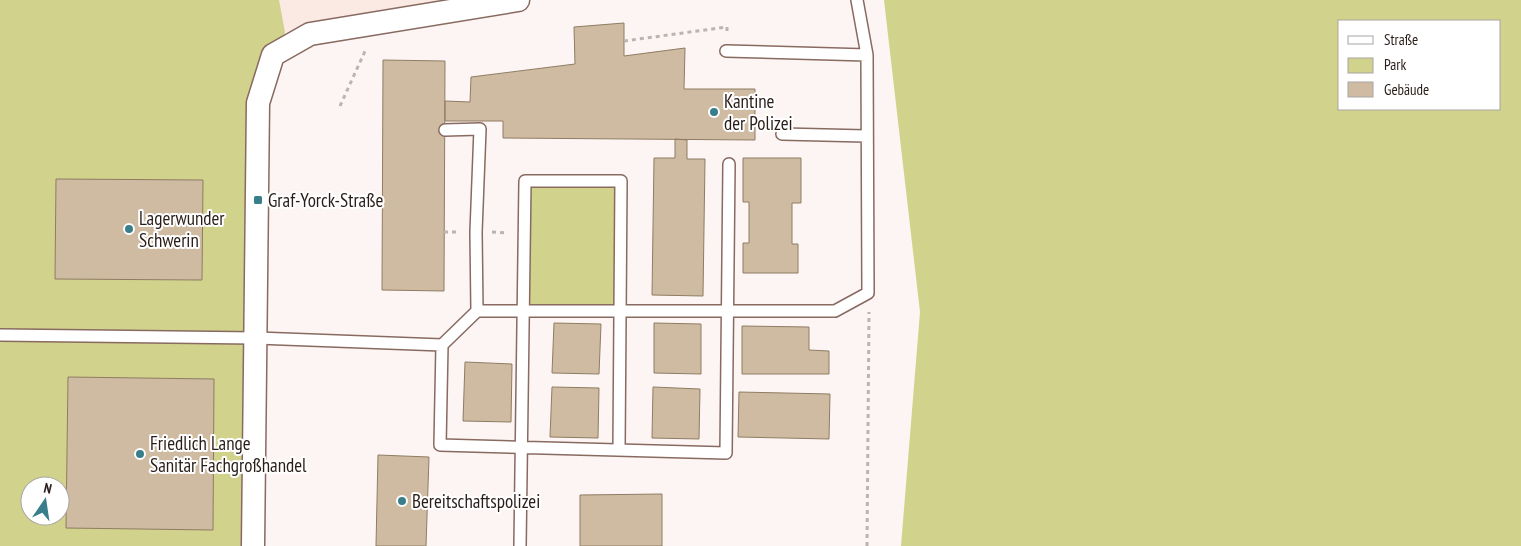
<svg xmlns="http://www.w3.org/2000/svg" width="1521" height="546" font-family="'PT Sans Narrow',sans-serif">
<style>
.built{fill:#fbeae4}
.green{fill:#d1d28b;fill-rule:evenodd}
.building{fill:#cfbba1;stroke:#8f7c63}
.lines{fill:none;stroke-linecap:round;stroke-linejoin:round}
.service-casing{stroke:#886a60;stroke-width:14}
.minor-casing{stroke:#886a60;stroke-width:25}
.path{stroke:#bcb4b1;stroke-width:3;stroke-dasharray:4 4;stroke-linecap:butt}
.service{stroke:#fff;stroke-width:11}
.minor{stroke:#fff;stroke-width:22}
.poi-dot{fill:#397e8b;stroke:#fff;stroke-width:2}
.labels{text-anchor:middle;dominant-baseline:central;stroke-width:4;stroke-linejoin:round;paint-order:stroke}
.poi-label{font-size:19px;fill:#291d19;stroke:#fff;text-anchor:start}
</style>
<rect width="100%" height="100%" fill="#fcf5f3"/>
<path class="built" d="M279,0H448L285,32Z"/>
<path class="green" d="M0,0H279L285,32L282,46L258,104L253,546H0ZM30,486H60V516H30Z
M884,0H1521V546H901L920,312ZM1500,21V109H1340V21Z
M525,181H621V312L524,311Z"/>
<path class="building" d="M624,23V56L685,48L684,89H755V140L503,138V121H445V101L470,102L471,77L575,64L574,27Z
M383,60L445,61L444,291L382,290Z
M675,139L687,140V159H705L703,296L652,295L654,158H675Z
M743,158H801V203H792V244H798V273H743V243H749V202H743Z
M56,179L203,180L202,280L55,279Z
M554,323L601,324L599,374L552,373Z
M654,323L701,324V374L654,373Z
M742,326L809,327V350L829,351V374H742Z
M465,362L512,364L511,422L463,421Z
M68,377L214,379L213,530L66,528Z
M552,387L599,388L598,438L550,437Z
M653,387L700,389L699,439L652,438Z
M739,392L830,394L829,439L738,437Z
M378,455L429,457L426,546H376Z
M662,494V546H580V495Z"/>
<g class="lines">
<defs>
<path id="service" d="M726,51L867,55
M445,130L480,129L476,232L477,311
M782,134L866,136
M0,335L257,338L442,345L477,311H835L868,293L867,55L857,0
M442,345L440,445L726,453L729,164
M520,546L525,181H621L619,449"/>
<path id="minor" d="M253,546L258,103L273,55L310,34L518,0"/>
</defs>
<use href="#service" class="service-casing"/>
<use href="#minor" class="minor-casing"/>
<path class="path" d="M624,41L727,27V35
M340,106L366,49
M444,232H458
M492,232L508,233
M867,546L869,312"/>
<use href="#service" class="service"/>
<use href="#minor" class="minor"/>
</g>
<g class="poi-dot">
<circle cx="714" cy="112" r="5"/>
<rect x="253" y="195" width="10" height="10" rx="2.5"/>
<circle cx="129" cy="229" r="5"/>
<circle cx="140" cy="454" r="5"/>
<circle cx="402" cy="501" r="5"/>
</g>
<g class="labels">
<g class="poi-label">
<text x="724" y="101">Kantine<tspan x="724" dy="22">der Polizei</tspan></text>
<text x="268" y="200">Graf-Yorck-Straße</text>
<text x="139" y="218">Lagerwunder<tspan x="139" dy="22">Schwerin</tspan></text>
<text x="150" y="443">Friedlich Lange<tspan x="150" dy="22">Sanitär Fachgroßhandel</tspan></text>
<text x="412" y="501">Bereitschaftspolizei</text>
</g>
</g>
<rect x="1338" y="20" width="162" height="90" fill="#ffffff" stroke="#a9a5a3"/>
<rect x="1348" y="36" width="25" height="8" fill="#ffffff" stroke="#a9a5a3"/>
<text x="1384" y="45" font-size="15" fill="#291d19">Straße</text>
<rect x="1348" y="58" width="25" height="15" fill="#d1d28b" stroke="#a9a5a3"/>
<text x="1384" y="70" font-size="15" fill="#291d19">Park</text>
<rect x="1348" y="82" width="25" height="15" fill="#cfbba1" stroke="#a9a5a3"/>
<text x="1384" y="95" font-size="15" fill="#291d19">Gebäude</text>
<g transform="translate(45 501) rotate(13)"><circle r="24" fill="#ffffff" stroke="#a9a5a3"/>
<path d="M0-4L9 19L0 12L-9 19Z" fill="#397e8b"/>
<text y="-8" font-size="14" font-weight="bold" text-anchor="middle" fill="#291d19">N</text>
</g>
</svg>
